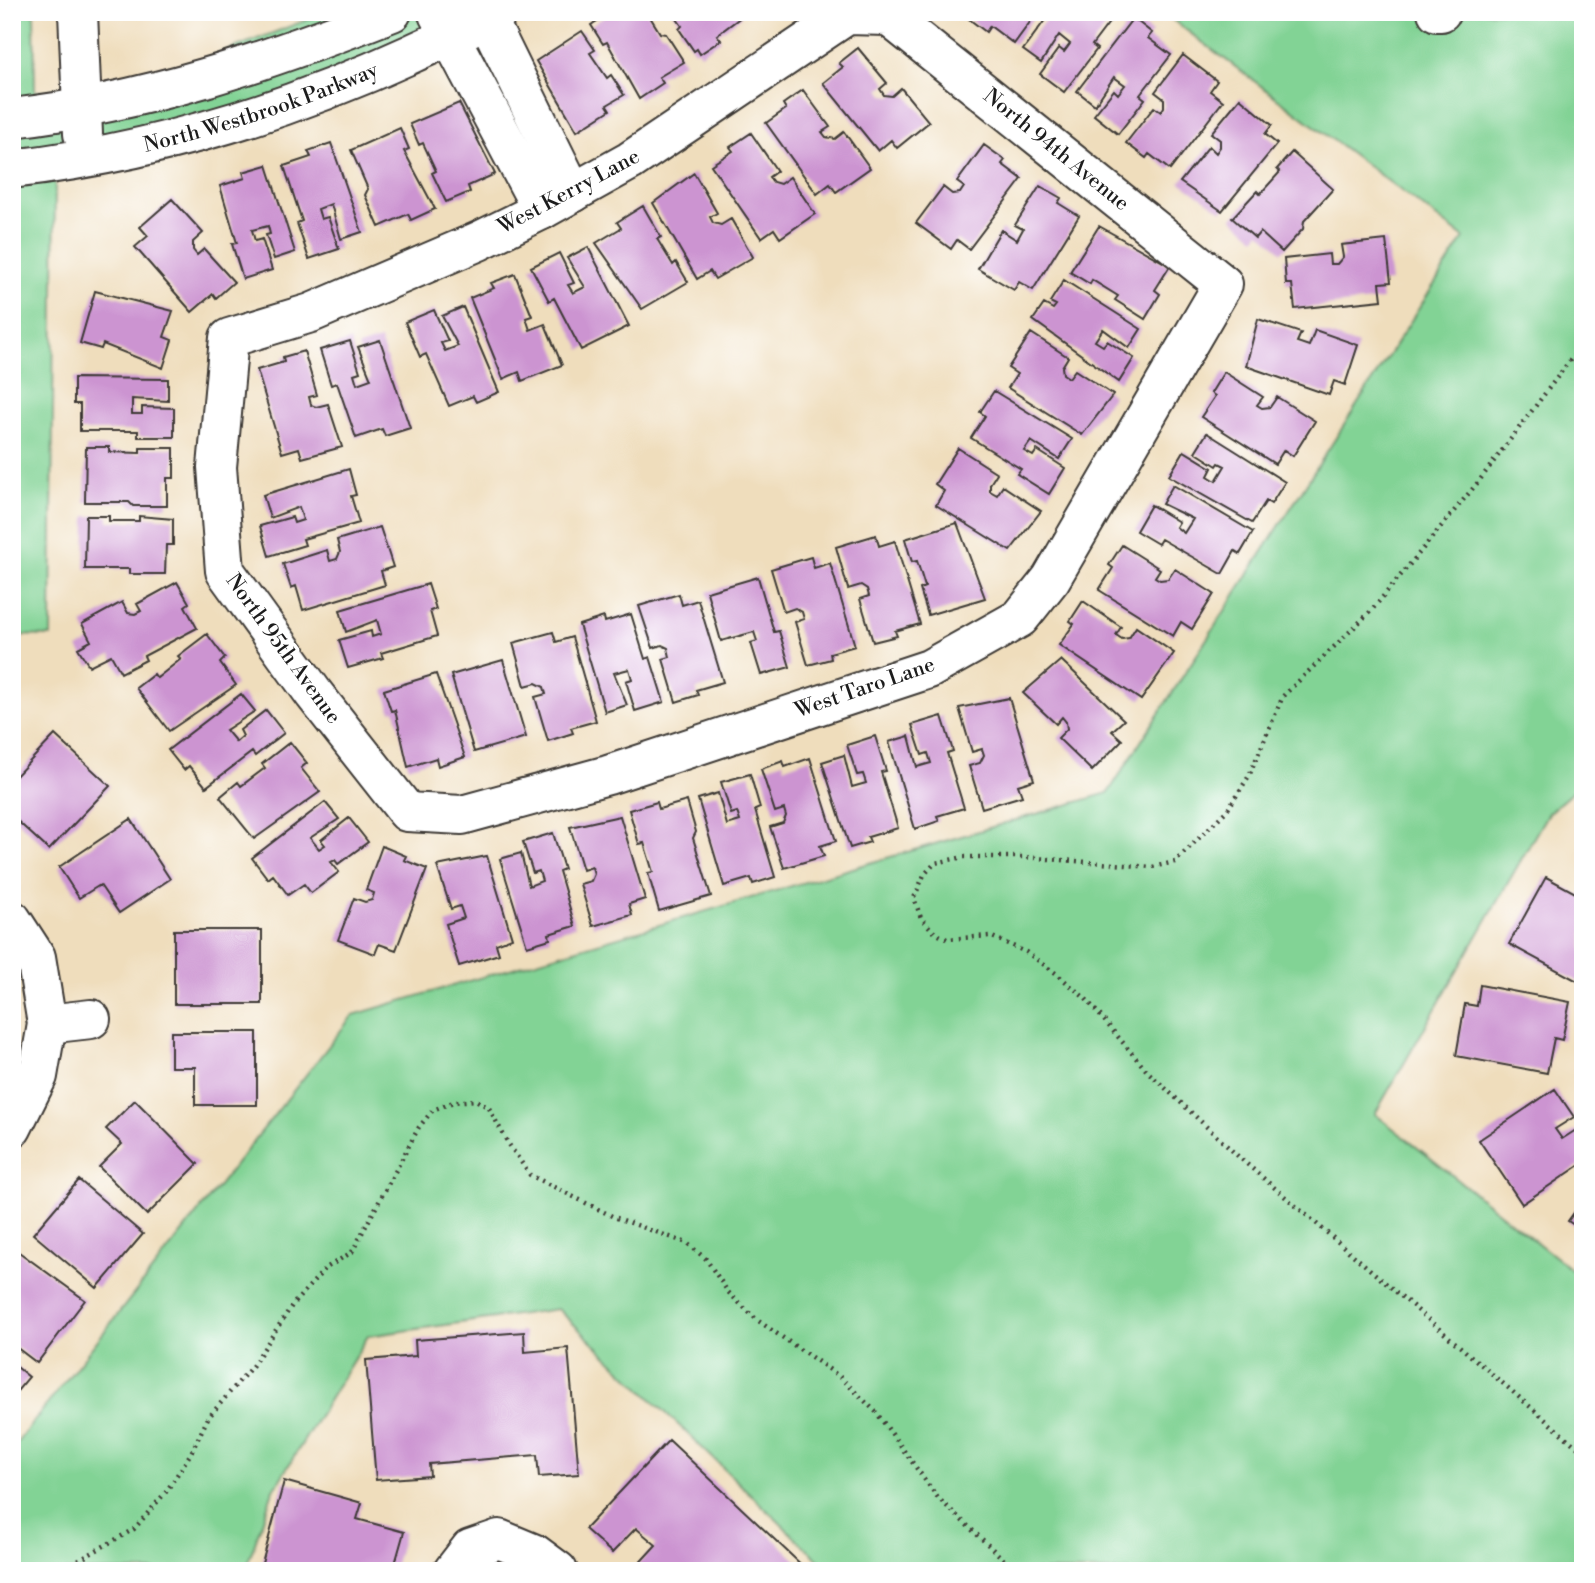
<svg xmlns="http://www.w3.org/2000/svg" width="1595" height="1583" font-family="'Libre Bodoni',serif">
<style>
.green{fill:#82d395;stroke:#4f7858;stroke-width:2}
.building{fill:#cc94d1}
.lines{fill:none;stroke-linecap:round;stroke-linejoin:round}
.minor-casing{stroke:#3c3934;stroke-width:42}
.path{stroke:#3c3934;stroke-width:4.5;stroke-dasharray:2 5;stroke-linecap:butt}
.minor{stroke:#fff;stroke-width:38}
.labels{text-anchor:middle;dominant-baseline:central;stroke-width:7;stroke-linejoin:round;paint-order:stroke}
.street-label{font-size:21px;fill:#1c1c1c;stroke:#fff}
</style>
<rect width="100%" height="100%" fill="#fff"/>
<filter id="ink" filterUnits="userSpaceOnUse"><feTurbulence type="fractalNoise" baseFrequency=".0143" numOctaves="2"/><feDisplacementMap in="SourceGraphic" scale="14" xChannelSelector="R" yChannelSelector="G"/><feConvolveMatrix kernelMatrix="1 2 1 2 8 2 1 2 1" color-interpolation-filters="sRGB"/></filter>
<filter id="wash" filterUnits="userSpaceOnUse"><feTurbulence type="fractalNoise" baseFrequency=".00686" numOctaves="4" result="noise"/><feDisplacementMap in="SourceGraphic" scale="28" xChannelSelector="R" yChannelSelector="G"/><feGaussianBlur stdDeviation="1.57" result="paint"/><feColorMatrix in="noise" values="0 0 0 0 0 0 0 0 0 0 0 0 0 0 0 0 0 1.4 0 .05"/><feComposite in="paint" operator="in"/></filter>
<g filter="url(#wash)">
<rect width="100%" height="100%" fill="#efddbc"/>
<path class="green" d="M12,12H34L35,92L162,76L327,12H525L341,103L55,180L51,636L12,635Z
M1162,12H1583V783L1548,813L1375,1114L1583,1279V1571H830L558,1309L368,1336L273,1491L245,1571H12V1449L353,1015L1108,793L1464,238Z"/>
<g id="blocks">
<path class="building" d="M611,12H647L660,33L666,34L684,62L659,77L663,83L639,99L607,42L603,44L591,25Z
M672,12H738L741,17L717,35L721,40L700,54L697,49L694,51L679,29L682,26Z
M967,12H1033V18L1014,44L990,26L986,32L965,16Z
M1051,12H1117L1092,45L1097,49L1064,92L1040,74L1059,48L1064,52L1070,44L1059,35L1041,63L1023,50Z
M1133,18L1152,33L1148,38L1171,55L1140,95L1145,99L1118,134L1094,115L1114,90L1118,94L1125,85L1114,77L1095,105L1077,91Z
M582,31L595,50L590,53L607,78L611,75L624,95L607,105L610,110L577,131L536,61Z
M858,48L887,83L880,89L884,95L892,96L901,88L929,122L897,148L891,140L878,151L823,83L843,67L839,63Z
M1183,55L1217,81L1210,91L1223,101L1170,170L1149,154L1146,158L1126,143L1154,107L1161,112L1164,107V99L1155,92Z
M803,90L830,127L822,132L826,137L835,139L844,132L870,168L836,192L830,184L817,194L766,123L786,109L783,104Z
M1240,98L1272,125L1265,134L1277,144L1222,211L1180,182L1209,146L1216,153L1220,147V140L1211,133Z
M459,103L495,174L468,186L470,192L446,202L432,173L436,171L423,143L419,145L410,124Z
M400,128L409,149L404,151L435,209L411,220L408,214L379,227L365,195L368,189L351,150Z
M751,133L777,171L769,177L773,182L780,184L790,177L815,214L780,238L774,229L761,238L711,165L733,151L730,147Z
M331,143L362,232L341,239L331,204L318,209L321,219L328,217L339,249L309,259L297,223L302,221L284,166L311,157L308,151Z
M984,145L1005,160L1002,164L1022,179L969,249L957,240L951,249L916,223L943,187L952,194L960,193L964,187L957,182Z
M1292,152L1333,189L1304,221L1303,229L1282,252L1260,232L1255,238L1232,218L1257,191L1260,194L1280,172L1277,169Z
M267,165L295,252L274,259L266,235L270,234L268,226L252,230L255,241L262,239L272,270L243,279L232,244L237,243L220,186L245,178L243,172Z
M694,173L717,213L710,217L713,223L721,225L731,219L753,257L715,279L710,271L697,279L653,203Z
M1040,186L1061,198L1058,203L1079,216L1033,290L1019,282L1014,290L978,269L1001,230L1017,240L1023,229L1015,225Z
M172,199L203,233L193,242V250L197,255L204,249L234,282L216,298L213,294L192,312L135,247L148,236L140,227Z
M643,206L661,237L657,239L673,265L676,262L688,282L642,309L596,243L621,228L617,222Z
M1099,226L1170,266L1155,290L1160,294L1145,319L1115,300L1118,296L1092,280L1090,284L1070,272Z
M1386,240L1391,282L1380,283L1382,300L1295,309L1292,284H1286L1284,259L1329,254L1330,264H1337L1343,257L1341,245Z
M588,247L629,326L581,350L554,298L549,301L531,267L559,253L574,283L568,285L573,293L585,287L567,258Z
M515,274L532,316L526,318L530,330L545,324L562,365L522,381L519,372L503,379L470,298L494,288L491,283Z
M1064,280L1141,329L1129,348L1103,329L1095,341L1103,346L1107,341L1134,358L1119,382L1033,320L1044,304L1053,309L1056,305L1050,302Z
M95,291L173,311L164,337L172,340L163,368L103,344L101,349L80,343Z
M463,307L499,392L476,402L473,396L449,406L426,354L420,357L405,322L434,310L448,341L441,343L445,351L458,346L442,316Z
M1258,319L1301,333L1297,342L1309,346L1315,330L1358,345L1345,385L1334,381L1329,395L1246,366Z
M1031,333L1068,357L1062,367L1063,374L1069,378L1075,370L1113,395L1082,435L1008,388L1017,374L1008,368Z
M380,340L410,428L385,436L382,429L356,438L337,383L331,385L320,350L350,341L360,372L354,374L357,384L371,379L358,347Z
M304,351L317,395L309,397L311,405L316,407L328,404L342,447L302,458L299,448L282,453L257,370L284,362L283,357Z
M1224,372L1263,397L1257,405L1262,408L1270,407L1277,397L1315,421L1293,456L1284,450L1275,464L1201,417L1215,396L1211,393Z
M74,378L168,379V401L132,399V414H142V407L174,408V437H138V431H80V404H74Z
M994,391L1072,439L1059,459L1031,441L1024,451L1033,456L1037,450L1065,468L1049,494L1017,474L1021,469L971,438L985,416L980,412Z
M1207,433L1285,482L1271,504L1266,501L1252,523L1169,476L1184,451L1212,468L1208,476L1216,481L1225,466L1219,463L1217,466L1195,452Z
M86,447H109V452L140,453V448H174V478H167V506H133L129,502H85Z
M958,448L997,473L990,484V491L997,495L1003,486L1041,511L1010,551L936,505L944,491L935,484Z
M349,469L356,495L351,496L359,523L303,539L305,545L269,556L260,526L292,517L294,523L303,520L299,507L270,518L263,495Z
M1173,485L1253,532L1240,554L1235,551L1222,574L1161,539L1158,544L1136,531L1151,505L1179,522L1176,527L1184,533L1193,519L1162,504Z
M86,516H109V521H139V516L173,519V545H166L165,574H129V569H85Z
M957,523L985,598L928,615L920,589L925,587L917,561L912,562L905,539Z
M380,527L393,567L381,571L385,585L303,610L296,586L291,588L283,564L327,550L330,561L337,559L340,552L337,540Z
M876,535L879,546L895,541L920,624L895,631L897,636L873,642L860,599L869,596L867,589L861,585L848,589L836,547Z
M1122,545L1160,569L1155,577L1160,580L1168,579L1175,569L1214,594L1192,629L1181,622L1173,636L1099,590L1113,568L1109,565Z
M811,557L814,568L830,563L855,646L830,653L831,659L808,665L795,622L804,619L802,612L795,608L784,612L771,569Z
M758,577L774,632L779,631L790,667L761,675L751,643L757,641L754,632L721,641L707,592Z
M177,582L189,603L185,606L197,628L144,656L146,660L121,673L111,655L89,666L78,648L91,641L82,624L122,602L128,613L135,614L141,611L137,604Z
M428,584L436,609L430,611L437,636L381,653L383,658L348,668L339,640L371,631L372,637L381,634L377,620L346,632L340,610Z
M679,594L682,605L698,600L723,682L696,690L698,695L676,702L663,659L670,657L668,648L662,645L653,648L639,606Z
M1083,601L1121,627L1116,635L1122,639L1129,638L1136,627L1174,653L1141,700L1059,645L1074,624L1070,621Z
M631,614L645,659L650,657L664,702L635,711L626,681L632,679L629,669L614,673L627,705L605,712L579,625L604,617L605,622Z
M553,632L556,642L572,637L596,721L571,728L573,733L548,741L535,697L546,694L544,687L536,683L525,686L513,643Z
M207,634L225,658L220,663L236,685L169,731L136,688L154,674L157,678L181,659L178,656Z
M503,660L526,737L474,752L451,675Z
M1061,660L1124,720L1112,731L1122,740L1092,771L1058,738L1067,729L1066,722L1062,717L1056,724L1023,693Z
M436,674L465,757L438,766L436,758L408,767L395,710L391,711L384,690Z
M241,694L255,711L226,730L236,742L243,736L240,730L266,710L284,733L255,756L252,752L206,787L189,766L184,770L168,750Z
M1009,698L1034,780L1018,785L1022,796L982,808L969,766L980,763L984,755L982,749L972,752L959,708Z
M942,716L953,751L947,753L964,808L937,816L939,821L915,829L889,742L909,736L917,767L931,763L928,753L922,755L912,725Z
M55,735L110,786L49,850L12,816V780Z
M875,736L886,771L881,772L898,828L868,837L870,842L850,848L822,762L844,755L852,787L866,783L863,774L857,775L847,745Z
M290,742L307,763L301,768L320,792L254,839L220,797L238,782L241,786L265,768L262,764Z
M810,758L836,841L820,846L824,856L784,868L770,827L783,823L786,816L784,809L775,812L761,769L783,761L785,767Z
M750,774L760,808L755,810L775,877L753,884L751,878L724,886L698,799L718,793L727,825L740,821L737,812L731,814L721,782Z
M687,801L696,832L693,838L711,896L659,911L648,873L653,872L644,843L639,844L629,810L657,802L659,809Z
M325,802L339,819L310,838L319,849L325,845L321,840L349,818L368,842L338,864L335,860L331,862L339,872L311,893L304,884L288,895L273,875L268,879L252,858Z
M620,816L645,899L629,904L632,915L593,926L580,884L591,881L594,874L592,867L583,870L570,827Z
M131,819L170,879L119,913L100,885L79,898L59,867Z
M553,833L564,869L559,871L575,926L549,934L550,939L527,946L500,859L521,853L529,886L542,881L539,871L533,873L523,842Z
M382,846L406,856L404,860L427,869L396,950L379,944L375,954L338,940L354,898L365,902L372,900L374,893L366,890Z
M487,856L512,938L496,944L499,954L459,966L446,924L464,918L460,906L451,909L437,866Z
M1546,877L1583,897V984L1509,944Z
M174,930H262V1004H174Z
M1480,985L1570,1002L1562,1040L1554,1038L1547,1073L1456,1056L1465,1004L1477,1006Z
M171,1032H257V1105H195V1067H171Z
M1555,1089L1574,1117L1555,1129L1562,1139L1576,1130L1583,1140V1163L1522,1204L1479,1140Z
M135,1100L198,1164L147,1215L99,1167L122,1144L106,1129Z
M79,1180L143,1234L97,1288L33,1234Z
M1583,1200V1231L1568,1221Z
M12,1247L85,1300L37,1363L12,1344Z
M524,1332L525,1352L568,1348L579,1474L539,1477L537,1455L429,1464L430,1476L376,1480L366,1360L416,1356L415,1340Z
M12,1363L29,1377L12,1397Z
M669,1440L808,1571H632L656,1545L636,1528L612,1553L585,1529Z
M284,1481L362,1503L357,1519L404,1532L393,1571H260Z"/>
</g>
</g>
<g filter="url(#ink)">
<use href="#blocks" fill-opacity="0" stroke="#3c3934" stroke-width="2"/>
<g class="lines">
<defs>
<g id="minor">
<path d="M78,12L83,134"/>
<path d="M484,12L573,193"/>
<path d="M1437,12H1441"/>
<path d="M438,14L542,210"/>
<path d="M847,15L888,16L1223,284L1051,579L1020,618L929,669L608,775L462,815L407,812L314,694L225,571L217,467L229,338L311,313L479,241L542,210L630,161Z"/>
<path d="M12,118C145,103 268,61 392,12"/>
<path id="s1" d="M12,169C150,153 285,112 411,54C440,40 471,29 498,12"/>
<path d="M12,920L36,957L47,1024L38,1076L12,1128"/>
<path d="M47,1024L91,1019"/>
<path d="M453,1571L470,1549L499,1539L535,1554L558,1571"/>
</g>
</defs>
<use href="#minor" class="minor-casing"/>
<path class="path" d="M1583,343L1479,481L1371,611L1283,696L1249,776L1228,809L1175,862L1152,867L1023,857H964L935,863L924,875L914,898L921,918L935,933L947,939L990,936L1026,952L1057,974L1086,999L1147,1071L1241,1159L1583,1452
M60,1571L134,1529L166,1492L191,1453L208,1418L253,1365L293,1304L326,1268L352,1252L419,1127L433,1110L453,1102L476,1100L489,1108L508,1143L530,1175L614,1217L687,1243L706,1259L728,1292L757,1320L839,1376L876,1412L938,1498L1016,1571"/>
<use href="#minor" class="minor"/>
</g>
</g>
<g class="labels">
<g class="street-label">
<text stroke="none"><textPath href="#s1" startOffset="257">North Westbrook Parkway</textPath></text>
<text transform="translate(1056 150) rotate(39)">North 94th Avenue</text>
<text transform="translate(569 192) rotate(-28)">West Kerry Lane</text>
<text transform="translate(283 649) rotate(54)">North 95th Avenue</text>
<text transform="translate(865 688) rotate(-19)">West Taro Lane</text>
</g>
</g>
<rect width="1595" height="1583" fill="none" stroke="#fff" stroke-width="42"/>
</svg>
